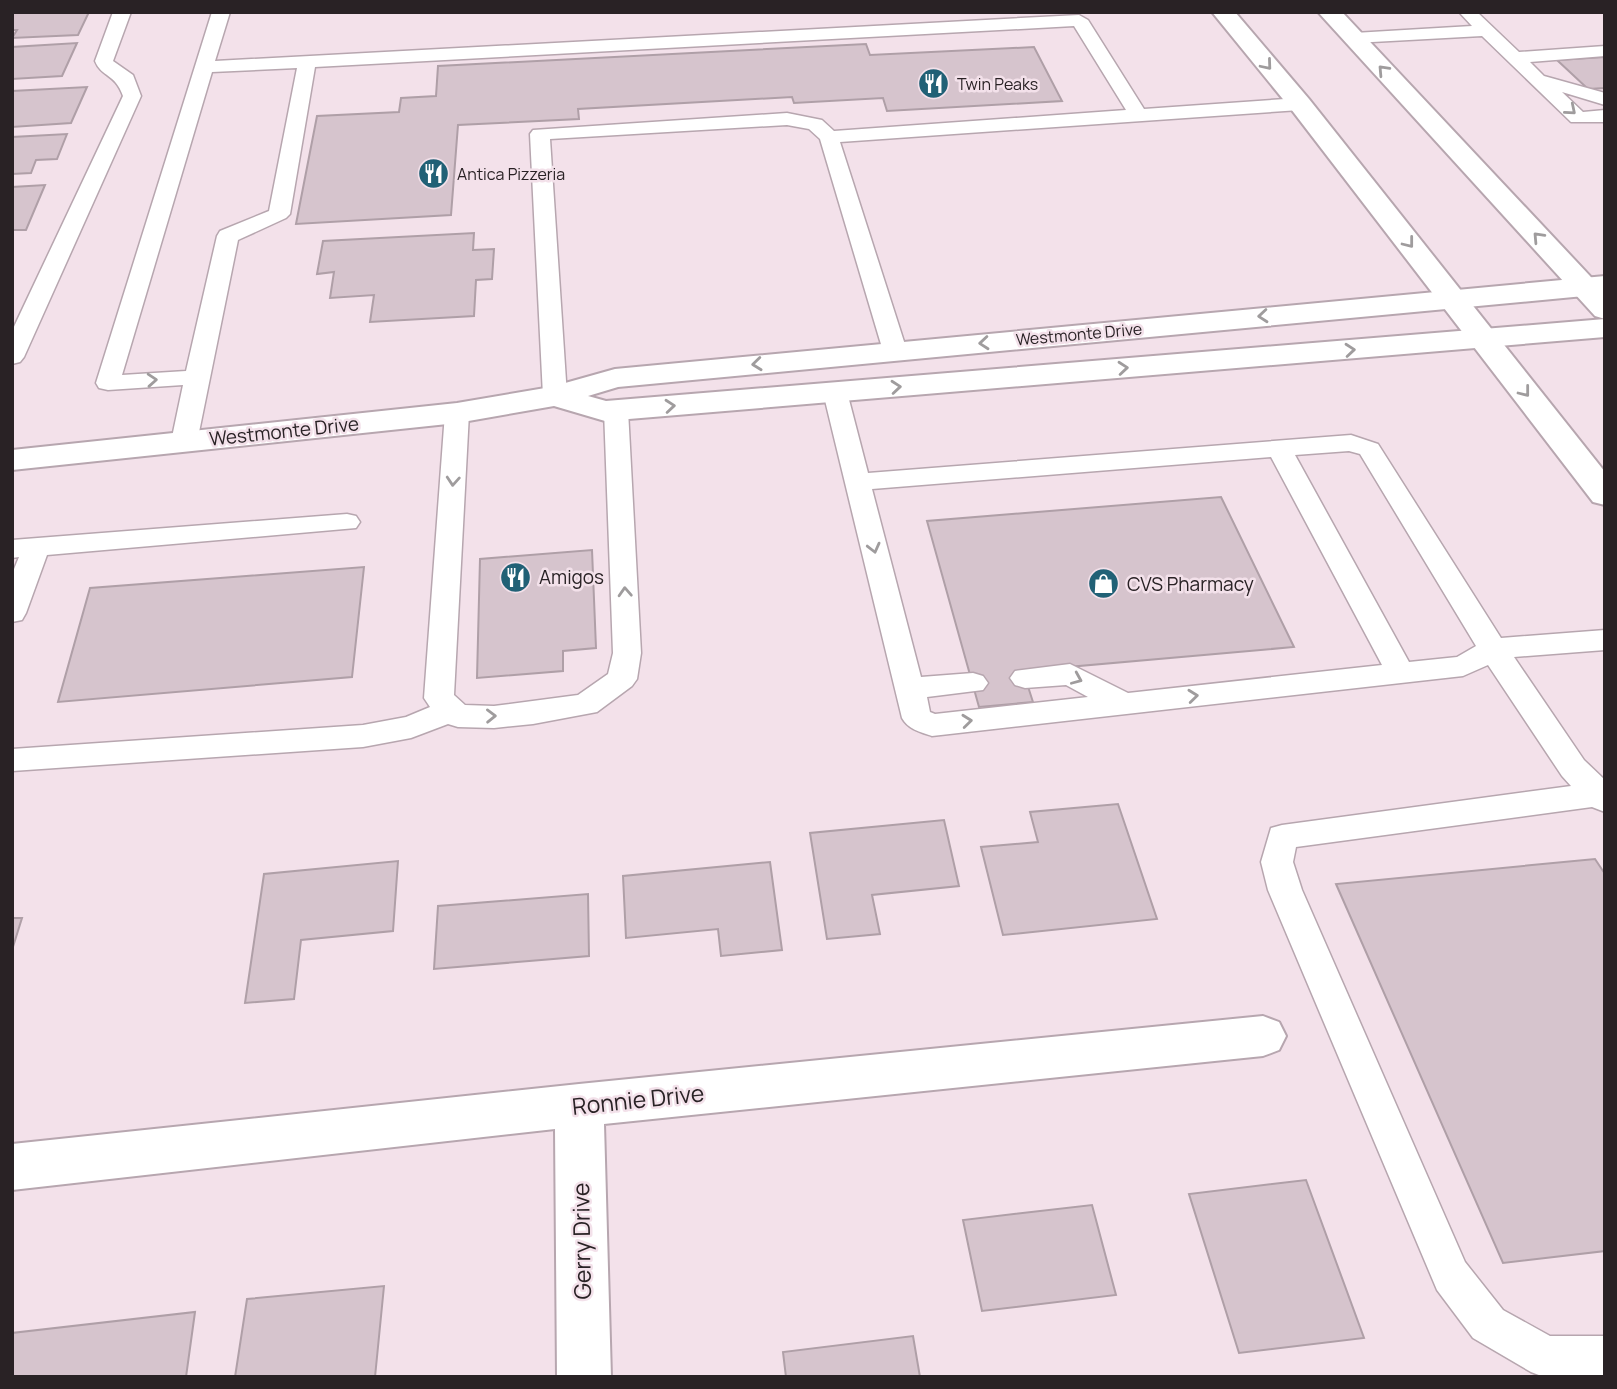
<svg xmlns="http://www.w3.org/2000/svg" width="1617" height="1389" font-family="Manrope,sans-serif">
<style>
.building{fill:#d6c4cd;stroke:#af9fa7;stroke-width:2}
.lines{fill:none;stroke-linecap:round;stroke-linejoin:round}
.lane-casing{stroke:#b7a6af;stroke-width:3}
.street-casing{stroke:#b7a6af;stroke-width:4}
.secondary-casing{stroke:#b7a6af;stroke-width:4}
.primary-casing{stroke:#b7a6af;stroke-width:4}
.lane{fill:#fff;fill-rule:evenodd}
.street{fill:#fff;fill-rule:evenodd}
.secondary{fill:#fff;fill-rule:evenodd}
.primary{fill:#fff;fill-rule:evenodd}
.oneway{stroke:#9f9c9d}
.labels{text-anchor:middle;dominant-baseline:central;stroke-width:5;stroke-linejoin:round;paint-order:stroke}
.far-poi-label{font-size:16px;fill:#292225;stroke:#f3e1ea;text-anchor:start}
.far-street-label{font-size:16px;fill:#292225;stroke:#f3e1ea}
.street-label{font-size:19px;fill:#292225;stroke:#f3e1ea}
.poi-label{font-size:19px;fill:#292225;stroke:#f3e1ea;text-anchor:start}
.near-street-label{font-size:23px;fill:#292225;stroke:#f3e1ea}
</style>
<rect width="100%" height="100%" fill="#f3e1ea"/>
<path class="building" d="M12,12H89L78,35L12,38L17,30H12Z
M77,43L62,76L12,79V47Z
M866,44L870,55L1034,47L1062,101L887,111L883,98L794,103L792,97L578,109L579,119L458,125L451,215L296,224L317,116L399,112L401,98L436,96L438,66Z
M1605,57V88L1588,89L1557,60Z
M87,87L71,123L12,127V91Z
M67,134L57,159L36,160L31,173L12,174V137Z
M45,185L26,230H12V187Z
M474,233L473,250L494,249L492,279L476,280L474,316L370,322L374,295L330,298L334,272L317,274L323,241Z
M1221,497L1294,647L1023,671L1033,702L979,707L927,521Z
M592,550L596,648L563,651V671L477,678L480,559Z
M364,567L352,677L58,702L90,588Z
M1118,804L1157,919L1003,935L981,847L1038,842L1030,812Z
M944,820L959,886L872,895L880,934L827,939L810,833Z
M1595,859L1605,874V1251L1503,1263L1336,884Z
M398,861L393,931L301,940L294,999L245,1003L264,874Z
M770,862L782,950L721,956L718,929L626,938L623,876Z
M588,894L589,956L434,969L438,906Z
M12,918H22L12,950Z
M1306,1180L1364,1338L1239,1353L1189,1194Z
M1092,1205L1116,1295L982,1311L963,1220Z
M384,1286L375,1377H235L247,1299Z
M195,1312L186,1377H12V1333Z
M913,1336L920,1377H786L783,1352Z"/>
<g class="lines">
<defs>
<path id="lane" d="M113,12H131L113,61L133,75L141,96L24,357L20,362L12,364V331L123,96C115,73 102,78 95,61Z
M212,12H230L215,61L1079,15L1088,20L1144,109L1300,98L1310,104L1300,110L840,142L907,351L903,356H887L883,351L820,139L809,129L787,125L550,139L567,396L564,401L555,403L546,401L543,396L530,134L533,130L787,113L822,120L834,131L1126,110L1074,26L315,67L290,214L286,218L238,240L197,442L193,447L184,450L175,447L171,442L183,385L108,390L99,388L96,383ZM297,68L269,211L220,231L217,236L186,371L122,375L212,72Z
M1459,12H1477L1519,52L1605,46V56L1530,62L1544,76L1605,93V105L1562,92L1583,112L1605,110V122H1571L1482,36L1354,43L1345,38L1354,33L1472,26Z
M835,385L844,387L847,392L868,473L1351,435L1378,444L1501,638L1605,630V650L1514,657L1584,760L1605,780V812L1592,807L1296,847L1293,862L1302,890L1465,1262L1503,1310L1550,1336H1605V1377H1544L1531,1372L1473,1338L1437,1290L1268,890L1261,862L1271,828L1282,825L1571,786L1562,776L1488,665L1463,676L932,736C920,732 908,729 902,718L823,392L826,387ZM1349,451L1360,454L1476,646L1457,657L1409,662L1295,455ZM1271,457L1382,665L1128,693L1070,664L1015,671L1010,678L1015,685L1025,688L1066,685L1088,697L935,714L930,712L927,697L983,690L988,683L983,676L973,673L921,677L872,489Z
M616,403L625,405L628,410L641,653L637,679L632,686L597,712L533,724L494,728L458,727L448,724L411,738L363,747L12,771V749L363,725L406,717L430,707L424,698L445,413L448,408L457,406L466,408L469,413L454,695L465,705L494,706L578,695L608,674L613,653L604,410L607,405Z
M347,514L356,516L360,522L356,528L47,555L26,613L22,620L12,622V574L19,557L12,558V540Z"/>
<path id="street" d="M1263,1016L1279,1022L1286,1036L1279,1050L1263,1056L604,1124L611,1377H557L555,1129L12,1190V1144L579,1084Z"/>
<path id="secondary" d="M1605,276V294L618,387L588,396L606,401L1605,319V337L605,421L554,406L457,423L12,470V450L457,403L551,387L615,369Z"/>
<path id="primary" d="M1212,12H1235L1309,99L1605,472V505L1593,502L1291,109Z
M1318,12H1342L1605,292V319L1595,316Z"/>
</defs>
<use href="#lane" class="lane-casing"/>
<use href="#street" class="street-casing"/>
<use href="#secondary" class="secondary-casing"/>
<use href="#primary" class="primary-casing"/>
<use href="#lane" class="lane"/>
<use href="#street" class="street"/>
<use href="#secondary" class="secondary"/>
<use href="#primary" class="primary"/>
</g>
<defs><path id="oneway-chevron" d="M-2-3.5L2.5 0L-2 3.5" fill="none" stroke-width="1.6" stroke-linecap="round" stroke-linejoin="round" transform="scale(1.75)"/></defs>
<g class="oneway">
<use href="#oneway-chevron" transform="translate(1267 65) rotate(50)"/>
<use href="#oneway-chevron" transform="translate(1383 70) rotate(-133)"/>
<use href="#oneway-chevron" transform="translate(1571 110) rotate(40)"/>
<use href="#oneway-chevron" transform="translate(1538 237) rotate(-133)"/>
<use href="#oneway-chevron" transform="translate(1409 243) rotate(52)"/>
<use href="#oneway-chevron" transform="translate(1263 316) rotate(175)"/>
<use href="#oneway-chevron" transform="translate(984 343) rotate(175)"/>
<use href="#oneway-chevron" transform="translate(1350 350) rotate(-5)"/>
<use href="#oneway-chevron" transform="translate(757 364) rotate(174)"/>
<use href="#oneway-chevron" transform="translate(1123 368) rotate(-5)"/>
<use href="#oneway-chevron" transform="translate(152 380) rotate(-4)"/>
<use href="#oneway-chevron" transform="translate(896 387) rotate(-5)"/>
<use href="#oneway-chevron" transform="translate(1525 392) rotate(52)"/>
<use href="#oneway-chevron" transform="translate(670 406) rotate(-5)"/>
<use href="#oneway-chevron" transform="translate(453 481) rotate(94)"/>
<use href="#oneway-chevron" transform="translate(874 548) rotate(76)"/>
<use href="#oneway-chevron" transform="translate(625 592) rotate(-93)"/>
<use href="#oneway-chevron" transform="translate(1077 679) rotate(23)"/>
<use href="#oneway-chevron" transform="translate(1193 696) rotate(-6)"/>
<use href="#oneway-chevron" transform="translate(491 716) rotate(-1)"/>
<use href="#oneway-chevron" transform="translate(967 721) rotate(-6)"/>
</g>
<defs>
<symbol id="restaurant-disc" viewBox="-11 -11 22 22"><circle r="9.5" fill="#216176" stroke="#f3e1ea"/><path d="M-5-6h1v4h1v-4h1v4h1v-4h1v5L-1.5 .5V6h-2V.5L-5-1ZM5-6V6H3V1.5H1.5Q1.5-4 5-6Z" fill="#fff"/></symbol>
<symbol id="shop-disc" viewBox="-11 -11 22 22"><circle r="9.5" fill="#216176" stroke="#f3e1ea"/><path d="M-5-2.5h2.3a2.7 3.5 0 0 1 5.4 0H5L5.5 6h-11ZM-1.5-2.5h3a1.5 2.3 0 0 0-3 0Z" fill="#fff"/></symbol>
</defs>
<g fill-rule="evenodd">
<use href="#restaurant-disc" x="916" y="66" width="35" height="35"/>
<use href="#restaurant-disc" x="416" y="156" width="35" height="35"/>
<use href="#restaurant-disc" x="498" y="560" width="35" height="35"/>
<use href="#shop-disc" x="1086" y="566" width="35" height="35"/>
</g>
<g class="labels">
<g class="far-poi-label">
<text x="957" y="84">Twin Peaks</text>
<text x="457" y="174">Antica Pizzeria</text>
</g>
<g class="far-street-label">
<text transform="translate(1079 334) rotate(-5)">Westmonte Drive</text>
</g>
<g class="street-label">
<text transform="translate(284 431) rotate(-6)">Westmonte Drive</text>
</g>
<g class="poi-label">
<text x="539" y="577">Amigos</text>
<text x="1127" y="584">CVS Pharmacy</text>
</g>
<g class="near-street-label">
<text transform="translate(638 1099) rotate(-6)">Ronnie Drive</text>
<text transform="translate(581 1241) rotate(-91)">Gerry Drive</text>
</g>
</g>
<rect width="1617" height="1389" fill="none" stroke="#292225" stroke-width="28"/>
</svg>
